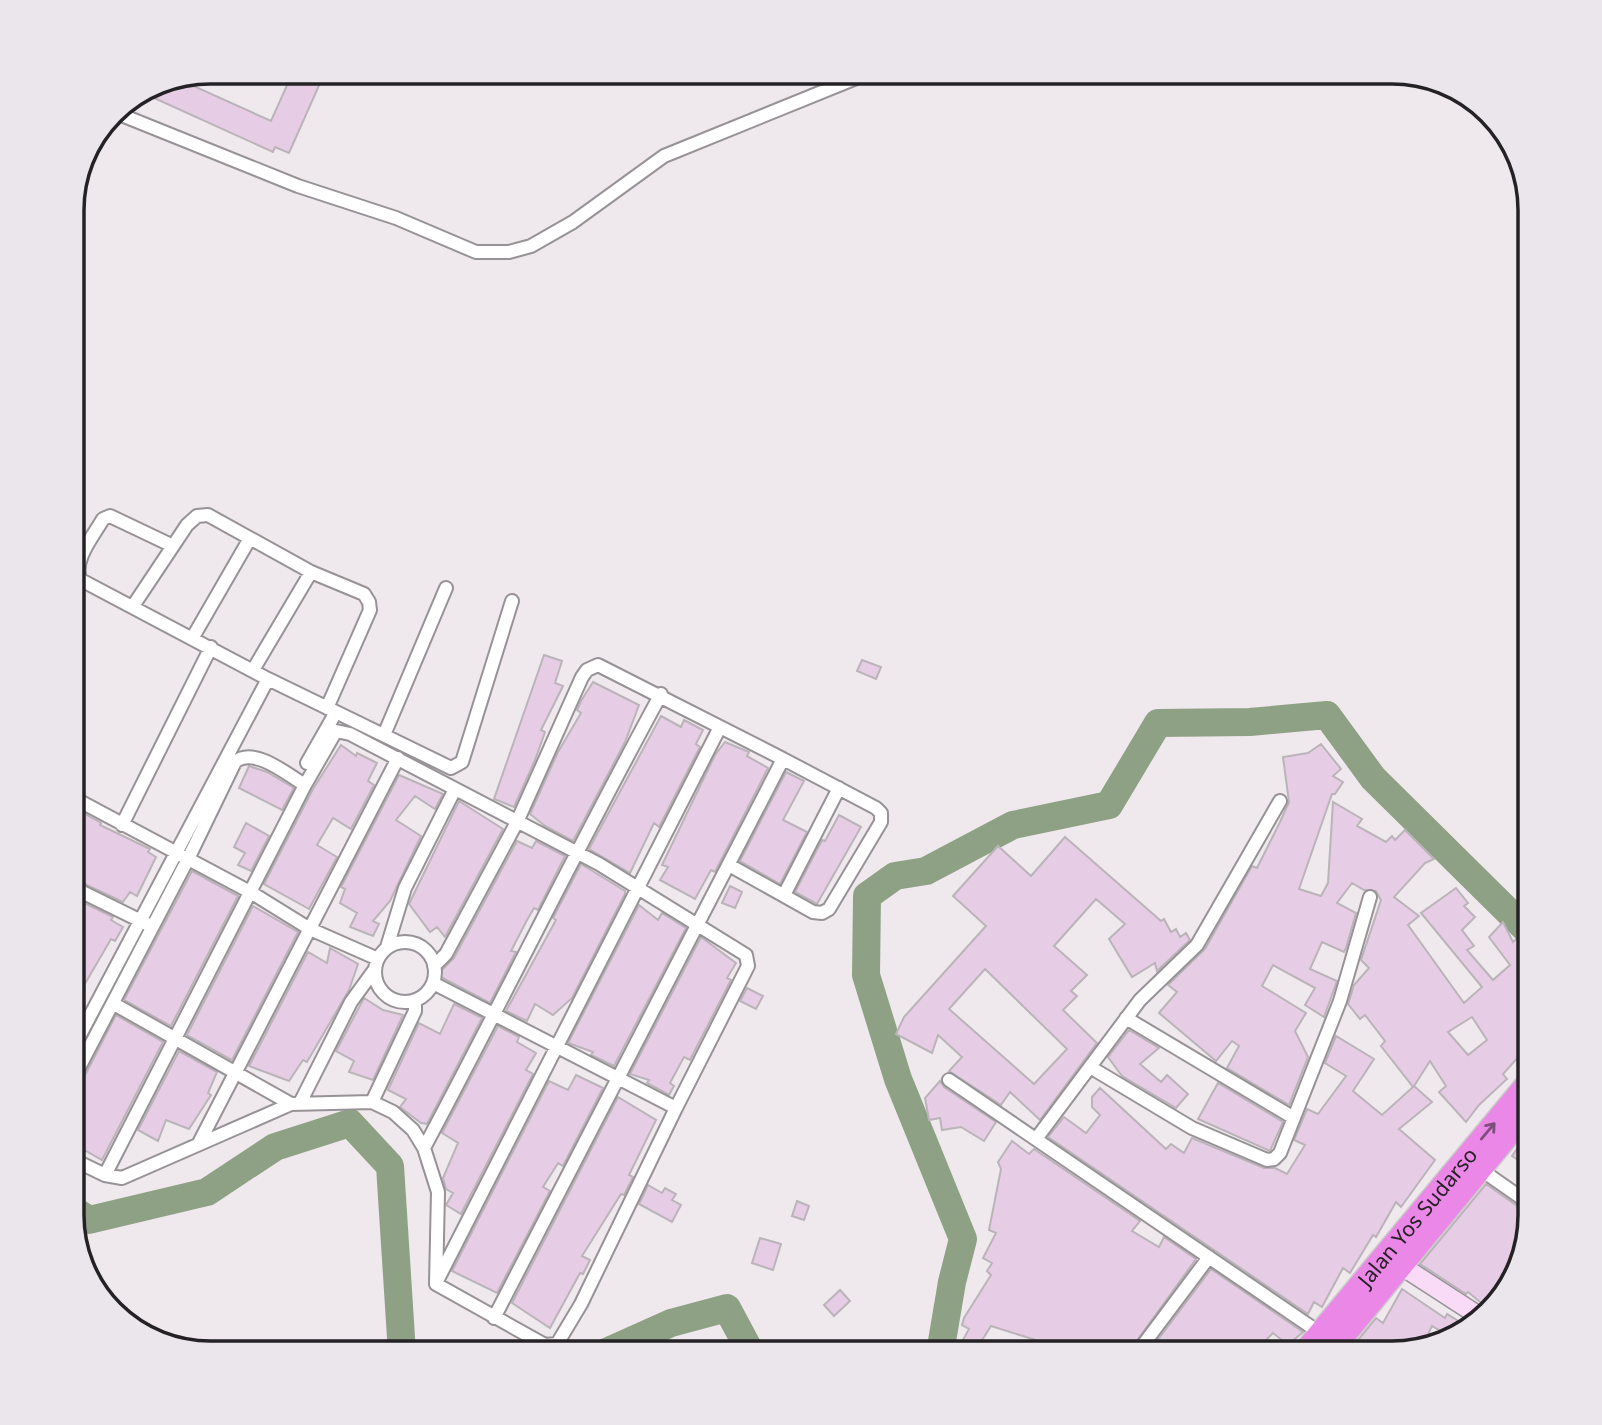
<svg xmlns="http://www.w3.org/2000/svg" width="1602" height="1425" font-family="'Noto Sans',sans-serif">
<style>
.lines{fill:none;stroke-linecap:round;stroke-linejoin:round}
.river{stroke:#8fa185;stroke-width:28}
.building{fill:#e7cce5;stroke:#bab4b9;stroke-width:2;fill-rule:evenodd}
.street-casing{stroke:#979296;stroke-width:16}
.secondary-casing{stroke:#979296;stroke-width:21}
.highway-casing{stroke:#cacaca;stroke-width:26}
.street{stroke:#fff;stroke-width:12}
.secondary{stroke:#f9dbf8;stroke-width:18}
.highway{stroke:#ea87e7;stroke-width:23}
.oneway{stroke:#7d4f7c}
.labels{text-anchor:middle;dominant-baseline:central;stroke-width:7;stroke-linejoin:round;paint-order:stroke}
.street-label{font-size:21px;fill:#242224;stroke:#fcf7fc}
.rim{fill:none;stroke:#242224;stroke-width:3.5}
</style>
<rect width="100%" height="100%" fill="#efe9ee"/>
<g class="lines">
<path class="river" d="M72,1209L89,1220L207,1192L275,1147L350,1123L390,1166L402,1353
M604,1353L671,1323L727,1308L751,1353
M940,1353L952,1282L963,1239L898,1079L866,975L867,896L895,876L926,871L1013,825L1109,805L1158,723L1250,722L1327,715L1373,778L1530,933"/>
</g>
<path class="building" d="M293,72H325L289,153L275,147L273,152L141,92L157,82L176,78L271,121Z
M544,655L562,661L555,683L563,686L541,730L545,732L535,760L514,807L494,799Z
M862,660L881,667L876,679L857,671Z
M593,682L639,705L625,742L573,841L545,826L530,814L558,752L581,713L577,710L581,701Z
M661,716L681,727L684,720L703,730L696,744L700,747L659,827L654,823L630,873L589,849Z
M725,742L749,752L747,756L768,768L715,872L711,870L695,899L660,880L668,867L662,865L715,755Z
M1321,744L1341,769L1333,776L1343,782L1335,794H1332L1299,889L1321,896L1328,883L1333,802L1362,819L1357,826L1386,842L1392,836L1395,840L1405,830L1434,859L1425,863L1394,897L1419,916L1408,925L1464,1003L1482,987L1421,913L1456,888L1468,903L1464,906L1475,917L1462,930L1474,946L1467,950L1493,980L1510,965L1489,937L1503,922L1513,942L1517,938L1530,949V1025L1524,1030L1530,1036V1044L1503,1074L1507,1079L1479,1105L1466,1122L1439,1092L1446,1086L1430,1061L1414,1086L1432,1102L1399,1129L1435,1160L1401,1207L1396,1202L1376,1237L1373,1235L1350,1273L1343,1268L1322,1307L1314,1302L1308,1314L1048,1137L1064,1117L1086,1133L1100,1115L1092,1107V1097L1100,1088L1166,1149L1171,1144L1184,1153L1192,1138L1264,1168H1275L1287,1174L1305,1145L1294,1140L1307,1109L1318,1114L1346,1076L1325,1063L1336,1036L1374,1059L1353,1091L1382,1115L1413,1087L1381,1046L1385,1041L1365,1015L1360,1019L1348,1004L1354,985L1369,968L1361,960L1381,900L1376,891L1364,890L1352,883L1337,903L1356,913L1346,948L1344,952L1322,942L1310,969L1337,981L1324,1017L1305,1005L1315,988L1273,965L1262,986L1306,1013L1295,1031L1308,1057L1289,1105L1227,1068L1239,1046L1232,1041L1216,1061L1159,1013L1177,992L1168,985L1205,949L1252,866L1257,868L1280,822L1289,802L1283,757L1308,753ZM1472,1017L1487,1040L1468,1055L1448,1032Z
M341,745L356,756L357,753L377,763L368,781L374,785L351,829L333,818L317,845L337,857L309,909L264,884L313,789Z
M249,766L267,772L294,788L282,810L239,788Z
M786,772L804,781L783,820L807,832L780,884L740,861Z
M399,775L443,794L435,809L415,796L396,820L421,836L390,901L373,921L379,924L373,936L350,927L357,913L340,903L345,889L341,887Z
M459,801L503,829L445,937L437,927L430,932L409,904Z
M78,810L101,823L100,825L150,849L148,852L156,857L137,896L130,892L123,902L72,878V821Z
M839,815L861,827L817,904L795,892L822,840L825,841Z
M246,823L269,836L251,871L238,865L245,853L234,847Z
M1065,837L1161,921L1164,919L1171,932L1176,929L1180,937L1186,933L1190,940L1157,971L1155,963L1132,977L1109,939L1125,924L1096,899L1054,946L1087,975L1071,991L1077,996L1063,1010L1097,1043L1040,1120L1010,1092L1001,1105L949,1071L962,1057L938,1035L932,1053L896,1034L904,1017L986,926L953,896L998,846L1031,876ZM985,969L1067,1049L1034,1084L949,1009Z
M517,841L532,848L536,841L565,856L538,910L534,908L527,920L511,951L516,952L490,1003L437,975L454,958Z
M581,864L625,891V894L572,998L553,1015L535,1004L527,1021L506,1011L556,920L553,918Z
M192,871L238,896L171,1026L124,1000Z
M730,886L742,892L735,908L722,903Z
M72,897L113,917L111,920L123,927L115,941L111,939L72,1006Z
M639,905L658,920L662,913L686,928L614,1066L591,1055L593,1052L568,1043Z
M253,906L298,932L232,1060L187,1035Z
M701,937L736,963L727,978L731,980L690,1060L684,1057L670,1083L674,1086L669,1095L647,1083L649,1080L630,1074Z
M330,948L358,964L349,990L307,1062L303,1060L289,1081L249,1066L308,952L327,963Z
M747,988L763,996L756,1009L740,1001Z
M364,998L383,1010L403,1015L373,1080L349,1072L354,1061L336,1051Z
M454,1004L482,1018L427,1124L421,1123L400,1107L406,1099L388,1090L419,1023L440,1034Z
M116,1015L163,1042L102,1160L72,1143V1090L80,1085Z
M498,1026L519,1037L517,1042L536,1053L526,1070L533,1074L461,1214L446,1205L453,1193L446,1189L443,1178L458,1143L442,1133Z
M1129,1030L1159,1048L1140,1064L1161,1082L1167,1075L1188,1094L1176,1108L1122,1076L1108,1057Z
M179,1051L217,1072L208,1093L211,1095L189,1129L166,1120L158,1141L138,1130Z
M576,1075L603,1088L563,1166L558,1163L543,1187L550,1191L497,1293L452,1271L549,1081L568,1090Z
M940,1081L944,1087L996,1122L984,1141L961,1127L942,1130L940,1118L929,1120L925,1098Z
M1218,1083L1283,1122L1270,1151L1198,1119Z
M618,1097L656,1120L629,1175L633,1177L624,1195L621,1194L582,1256L590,1260L583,1274L580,1273L550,1328L512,1303Z
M1530,1130V1168L1512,1156Z
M1012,1141L1029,1154L1034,1149L1140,1221L1132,1231L1159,1247L1164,1237L1196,1259L1128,1353H1086L1078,1344L1042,1342L991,1326L974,1353H956L969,1329L962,1325L964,1318L991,1275L987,1271L992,1263L983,1258L996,1233L989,1230L1001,1169L998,1162Z
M1486,1184L1530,1215L1520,1268L1491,1311L1468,1292L1466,1294L1420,1264Z
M648,1185L662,1193L665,1188L676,1194L672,1200L681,1205L672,1222L639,1204Z
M797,1201L809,1206L804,1220L792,1216Z
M760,1238L781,1244L773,1270L752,1263Z
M1211,1269L1303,1332L1288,1345L1273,1333L1253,1353H1148Z
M1402,1289L1445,1318L1447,1314L1468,1327L1452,1338L1432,1326L1422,1347L1392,1353H1362L1353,1346L1376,1318L1383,1323Z
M840,1290L850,1301L834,1316L824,1305Z"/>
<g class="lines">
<defs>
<path id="street" d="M114,112L298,186L396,218L476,252H509L531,246L573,222L664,156L871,72
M173,546L110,516L103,519C94,535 71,562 81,580L268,679L451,768L462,762L512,601
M133,606L187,525L197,516L208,515L311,572L364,594L369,602L370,610L327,708
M193,637L249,540
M253,670L311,572
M384,735L446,588
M307,763L336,712
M72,797L252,893L310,929L378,959
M122,825L211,647
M729,865L813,912L822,913L829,909L881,822V813L876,808L783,759
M72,887L147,924
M784,895L839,788
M375 972a30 30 0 1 1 60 0a30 30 0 1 1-60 0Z
M387,947L405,888L455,789
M434,966L446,954L517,822L582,677L587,670L598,665L783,759L494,1318
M114,1004L291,1104
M1126,1018L1294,1118
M72,1050L268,679
M1090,1067L1192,1128L1267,1160L1274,1159L1280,1153L1340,1001L1370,897
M949,1080L1320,1333
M72,1081L188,859L235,762C254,746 288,775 305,785
M372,1102L415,1011V1001
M300,1103L351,1002L375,969
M1036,1139L1140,1000L1197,945L1280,801
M199,1143L398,758
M424,1148C504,998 579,844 661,694
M72,1159L105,1175L122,1178L291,1104L372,1102L393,1112L413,1130L424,1148L438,1192L436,1284L545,1345L557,1344L581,1304L676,1108L433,983
M1480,1169L1530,1204
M105,1175L305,785L336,731L350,734L599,864L746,955L748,966L676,1108
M437,1281L720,727
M994,1353L1020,1349L1077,1353
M1137,1353L1209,1257"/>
<path id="secondary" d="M1391,1259L1482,1318"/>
<g id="highway">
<path id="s1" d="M1304,1353L1530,1081"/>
<path d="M1329,1353L1530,1108"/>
</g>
</defs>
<use href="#street" class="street-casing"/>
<use href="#secondary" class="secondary-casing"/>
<use href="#highway" class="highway-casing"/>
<use href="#street" class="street"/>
<use href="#secondary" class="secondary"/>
<use href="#highway" class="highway"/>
</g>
<defs><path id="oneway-shaft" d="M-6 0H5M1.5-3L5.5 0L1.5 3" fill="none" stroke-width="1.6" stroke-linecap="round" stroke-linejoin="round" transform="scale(1.75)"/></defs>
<use class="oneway" href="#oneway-shaft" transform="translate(1488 1131) rotate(-50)"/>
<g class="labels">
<g class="street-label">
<text stroke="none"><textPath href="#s1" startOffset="177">Jalan Yos Sudarso</textPath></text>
</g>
</g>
<path d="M0 0H1602V1425H0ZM210 84H1392A126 126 0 0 1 1518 210V1215A126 126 0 0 1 1392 1341H210A126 126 0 0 1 84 1215V210A126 126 0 0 1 210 84Z" fill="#ebe6eb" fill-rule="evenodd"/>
<path class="rim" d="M210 84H1392A126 126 0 0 1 1518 210V1215A126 126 0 0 1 1392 1341H210A126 126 0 0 1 84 1215V210A126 126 0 0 1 210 84Z"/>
</svg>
